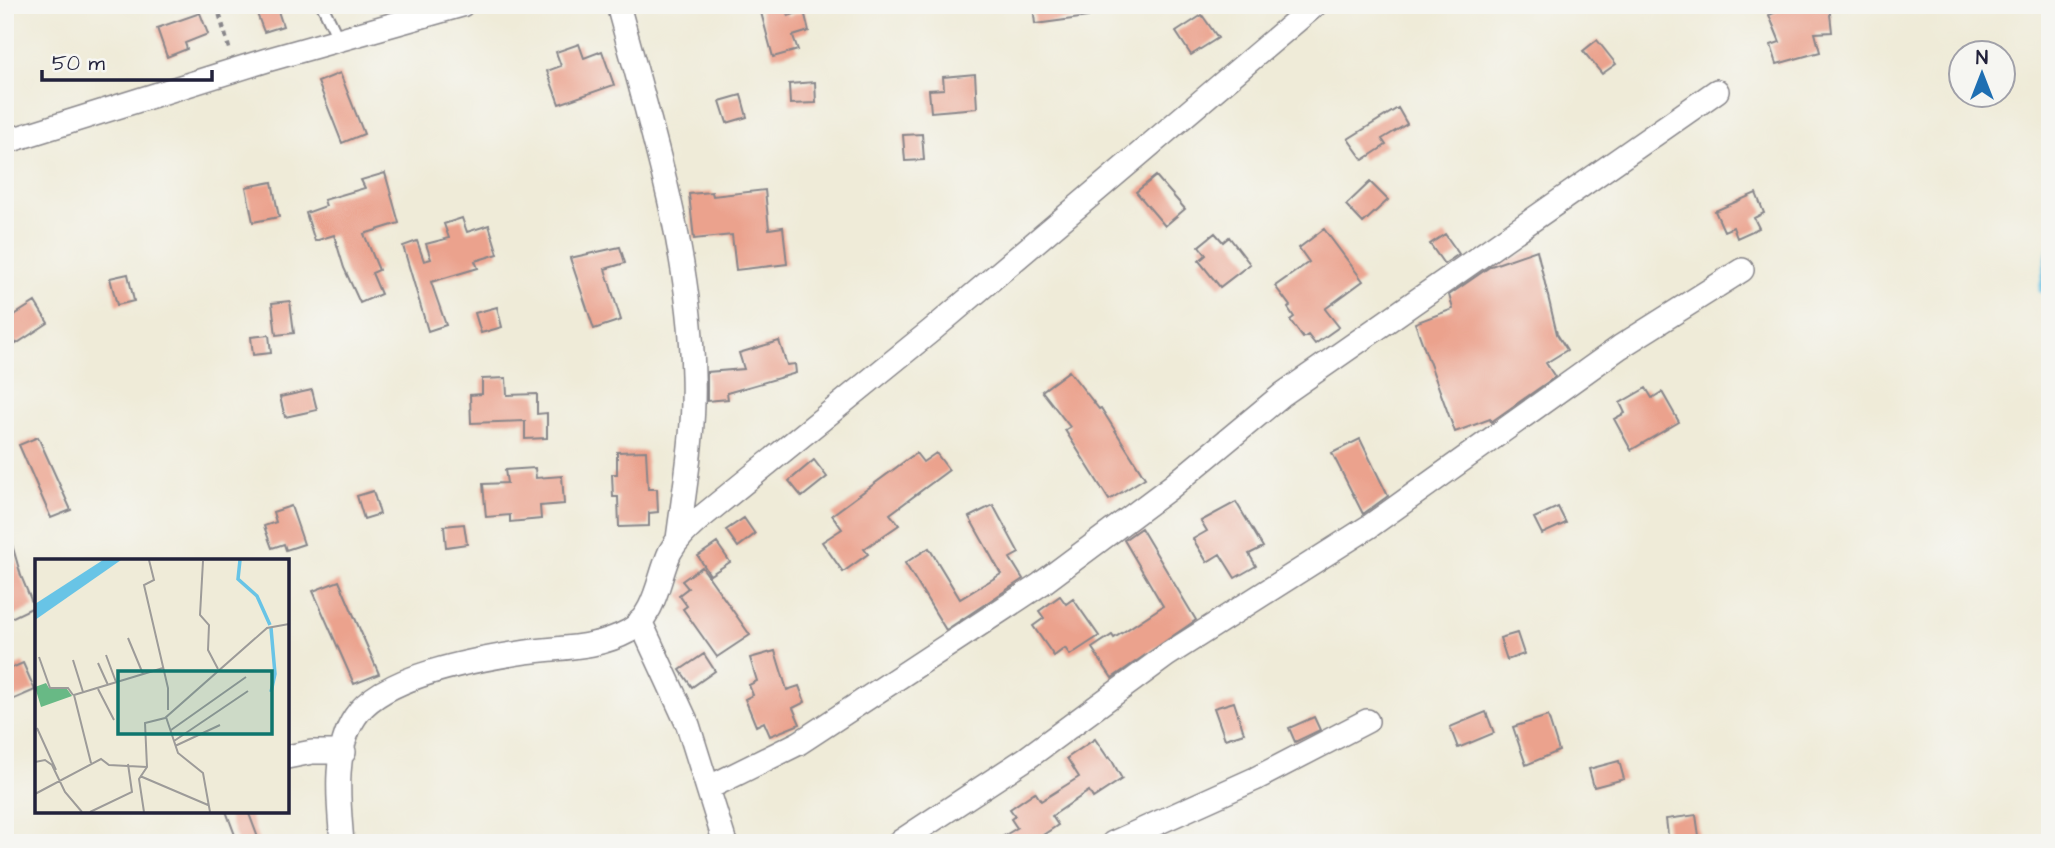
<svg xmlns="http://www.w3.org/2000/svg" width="2055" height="848" font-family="'Architects Daughter',sans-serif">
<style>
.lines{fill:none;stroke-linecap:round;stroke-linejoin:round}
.stream{stroke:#68c4e6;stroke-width:7}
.building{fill:#eba28d}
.lane-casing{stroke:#88868a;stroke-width:14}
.street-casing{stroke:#88868a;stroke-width:26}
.path{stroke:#88868a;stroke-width:4.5;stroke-dasharray:5 5;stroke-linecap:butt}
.lane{stroke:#fff;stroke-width:10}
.street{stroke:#fff;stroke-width:23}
.inset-river{fill:none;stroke:#68c4e6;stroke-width:3.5}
.inset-road{fill:none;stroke:#9d9b99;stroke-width:2}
.view{fill:#0f766e;fill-opacity:0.15;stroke:#0f766e;stroke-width:3.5}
.inset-edge{fill:none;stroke:#22223b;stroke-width:3.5}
</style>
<rect width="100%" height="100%" fill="#f6f6f2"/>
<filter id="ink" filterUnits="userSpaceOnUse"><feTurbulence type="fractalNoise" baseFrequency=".0143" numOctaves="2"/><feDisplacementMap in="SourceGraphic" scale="14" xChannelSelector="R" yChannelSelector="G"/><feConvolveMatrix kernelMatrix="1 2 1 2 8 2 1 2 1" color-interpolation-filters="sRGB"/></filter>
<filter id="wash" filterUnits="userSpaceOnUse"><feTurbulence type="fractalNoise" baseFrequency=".00686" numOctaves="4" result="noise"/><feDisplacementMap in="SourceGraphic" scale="28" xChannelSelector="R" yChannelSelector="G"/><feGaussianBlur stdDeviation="1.57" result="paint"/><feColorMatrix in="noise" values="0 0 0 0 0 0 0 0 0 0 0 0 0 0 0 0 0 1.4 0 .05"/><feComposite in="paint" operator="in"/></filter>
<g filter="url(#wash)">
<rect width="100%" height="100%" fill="#efebd8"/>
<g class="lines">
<path class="stream" d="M2042,290L2050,250"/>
</g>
<g id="blocks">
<path class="building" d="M276,5L283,26L264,32L256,11Z
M759,5H785L788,16L804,11L809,31L793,36L798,50L773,57Z
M1033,5H1087L1088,17L1035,24Z
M1793,5H1829L1832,32L1815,33L1820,52L1777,64L1771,45L1780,42L1769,15Z
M200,13L208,34L185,43L187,49L167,57L157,28Z
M1202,15L1218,38L1191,55L1176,32Z
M1597,40L1616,64L1602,74L1583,51Z
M579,44L584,58L602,51L614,85L559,104L547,71L561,66L556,52Z
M340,73L364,134L342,143L318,82Z
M975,74L977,108L931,112L929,90L944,89L943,77Z
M815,82L816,103L790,104L789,84Z
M741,95L747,117L727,123L720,101Z
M1398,108L1407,124L1382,139L1386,145L1363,160L1348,139Z
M922,134L924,160L905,161L903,135Z
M385,173L399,223L364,234L379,270L372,273L381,294L360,303L344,268L334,235L315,241L306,213L326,206L324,200L365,188L361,180Z
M1156,176L1185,209L1165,226L1136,192Z
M272,182L279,217L253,222L246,187Z
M1370,182L1388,200L1363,223L1346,205Z
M765,190L769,229L783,227L787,264L736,270L732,235L694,239L689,194L712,192L713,196Z
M1756,193L1764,213L1754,218L1759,228L1737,238L1733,227L1724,231L1715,211Z
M462,218L467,232L489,225L498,254L475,261L478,268L431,282L446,325L428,331L403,246L417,241L424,261L431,259L426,244L449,238L444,224Z
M1324,229L1363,281L1325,309L1339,327L1315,344L1308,335L1303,338L1290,320L1294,317L1288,308L1290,306L1275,286L1309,262L1299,248Z
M1215,233L1223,242L1229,237L1250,264L1220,287L1199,261L1206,255L1199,246Z
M1445,234L1459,254L1444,264L1430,244Z
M620,247L625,263L605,269L621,320L594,329L570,258Z
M1537,250L1557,334L1567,350L1546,363L1555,377L1491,422L1490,419L1455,432L1415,323L1453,309L1449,295L1491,266Z
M128,274L134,301L117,305L110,278Z
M290,301L294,333L276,335L272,303Z
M35,302L48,323L16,344L5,321Z
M497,307L502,327L481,333L475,313Z
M269,335L271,353L253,355L251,337Z
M779,341L787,365L795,364L796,373L727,393L728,399L707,401V372L744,369L739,353Z
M1069,371L1099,409L1101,408L1145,478L1109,500L1065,430L1070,427L1042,391Z
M506,378L507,395L537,394V414L547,413V438L525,439V421L471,423L470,395L482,394V379Z
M1646,388L1652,398L1662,392L1679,422L1631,450L1614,419L1625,413L1620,403Z
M312,390L317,410L285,417L280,397Z
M38,437L71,510L51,518L19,445Z
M1360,439L1388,496L1363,514L1332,453Z
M646,451L648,489H657L658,512L649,513V526L619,527L618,497H613L612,474H617V452Z
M916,453L923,462L936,453L949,470L890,514L899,525L864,549L868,554L843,572L822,542L842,529L832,515Z
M814,460L827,477L802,497L789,481Z
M535,468L536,478L562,476L564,504L540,506L541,519L510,522V515L486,517L483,484L507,483L505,470Z
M373,491L380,514L364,519L357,496Z
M1236,502L1263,547L1249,554L1256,566L1235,578L1220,554L1207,562L1193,539L1207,531L1201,521Z
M993,505L1019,553L1010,558L1023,579L946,630L905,563L929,548L960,599L1001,574L969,517Z
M291,506L304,544L286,550L284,544L272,548L264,526L276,522L273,512Z
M1558,507L1566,523L1542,534L1534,518Z
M744,518L755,534L738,547L726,530Z
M464,524L467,544L446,547L444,526Z
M1141,528L1196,620L1112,678L1092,648L1112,635L1114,638L1163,606L1124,540Z
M11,541L21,576L34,607L11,618L5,605V542Z
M717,543L730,562L710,575L698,556Z
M702,567L750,635L717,657L683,609L687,606L679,595L688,588L682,581Z
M339,581L379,674L354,684L313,591Z
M1060,596L1066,604L1073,599L1099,636L1070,655L1065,648L1054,656L1033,626L1044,618L1039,611Z
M1517,633L1524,654L1507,660L1500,638Z
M775,651L787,690L799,686L805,702L793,708L800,724L770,736L764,722L756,726L745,699L753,695L749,685L757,681L750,658Z
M704,654L715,671L692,687L680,670Z
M23,663L35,690L5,703V671Z
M1234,702L1244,733L1225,739L1214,708Z
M1486,712L1494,733L1458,748L1450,727Z
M1548,716L1559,751L1526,765L1513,727Z
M1314,717L1320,730L1295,742L1289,728Z
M1095,739L1108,758L1110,757L1122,779L1093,798L1089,791L1052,816L1058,825L1031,843H992L1017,828L1011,819L1015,816L1010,809L1035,792L1041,801L1079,777L1067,758Z
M1619,761L1624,779L1594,787L1589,769Z
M226,811H248L260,843H238Z
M1696,815L1700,843H1669L1666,819Z"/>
</g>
</g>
<g filter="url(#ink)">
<use href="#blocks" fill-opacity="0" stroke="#88868a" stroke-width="2"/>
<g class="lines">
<defs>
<path id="lane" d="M322,5L339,40"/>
<path id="street" d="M618,5C651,127 690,248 693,375C695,429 685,485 678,539
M5,142L267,60L462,5
M640,621L688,725L725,843
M287,757L312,752H344
M708,788L799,743L1041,584L1171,487L1283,394L1717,91
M342,843C339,804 332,752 355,717C382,675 479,659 526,652C562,647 596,649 629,631C656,615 658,578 670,552C677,539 687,530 698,520L932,330L1315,5
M898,843L1027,758L1167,655L1370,526L1620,347L1742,270
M1113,843L1255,779L1367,721"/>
</defs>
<use href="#lane" class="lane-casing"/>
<use href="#street" class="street-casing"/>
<path class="path" d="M217,5L230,52"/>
<use href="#lane" class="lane"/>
<use href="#street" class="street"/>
</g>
</g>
<g transform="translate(35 559)">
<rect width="254" height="254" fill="#efebd8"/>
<path d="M11,124L14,129L32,130L37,137L6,148L0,128Z" fill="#68b985"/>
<path d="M68,1H86L0,61V45Z" fill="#68c4e6"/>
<path class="inset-river" d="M205,1L203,20L222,37L235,66M236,69L240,115L236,133"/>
<path class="inset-road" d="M114,1L119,21L109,26L133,129V151M168,2L165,56L174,66L173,91L183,110M93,79L108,115M71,96L81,123M4,98L15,129H33L38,136M38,101L48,133M63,104L73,126M63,130L79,161M131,158L143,194L168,214L175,253M2,169L21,211M136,171L211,118M139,182L213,132M140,187L185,166M0,203L10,201L17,206L30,233L47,253M56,204L39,136L128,109M105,217L173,246M0,235L66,200L74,206L112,208M55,253L97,233L93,205M109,253L104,220L112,208L110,164L130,159L232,69L254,65"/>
<path class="view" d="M83,112H237V175H83Z"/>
<rect width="254" height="254" class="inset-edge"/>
</g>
<rect width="2055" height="848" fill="none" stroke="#f6f6f2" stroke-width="28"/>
<g transform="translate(1982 74)"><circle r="33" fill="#f6f6f2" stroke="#a1a1a9" stroke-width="2"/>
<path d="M0-5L12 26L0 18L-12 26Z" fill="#1f6fb2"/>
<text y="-10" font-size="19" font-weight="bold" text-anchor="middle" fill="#22223b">N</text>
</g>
<path d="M42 70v10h170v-10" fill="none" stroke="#22223b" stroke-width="3.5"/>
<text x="52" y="70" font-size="21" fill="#22223b" stroke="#f6f6f2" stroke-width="5" paint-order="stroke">50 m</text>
</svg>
